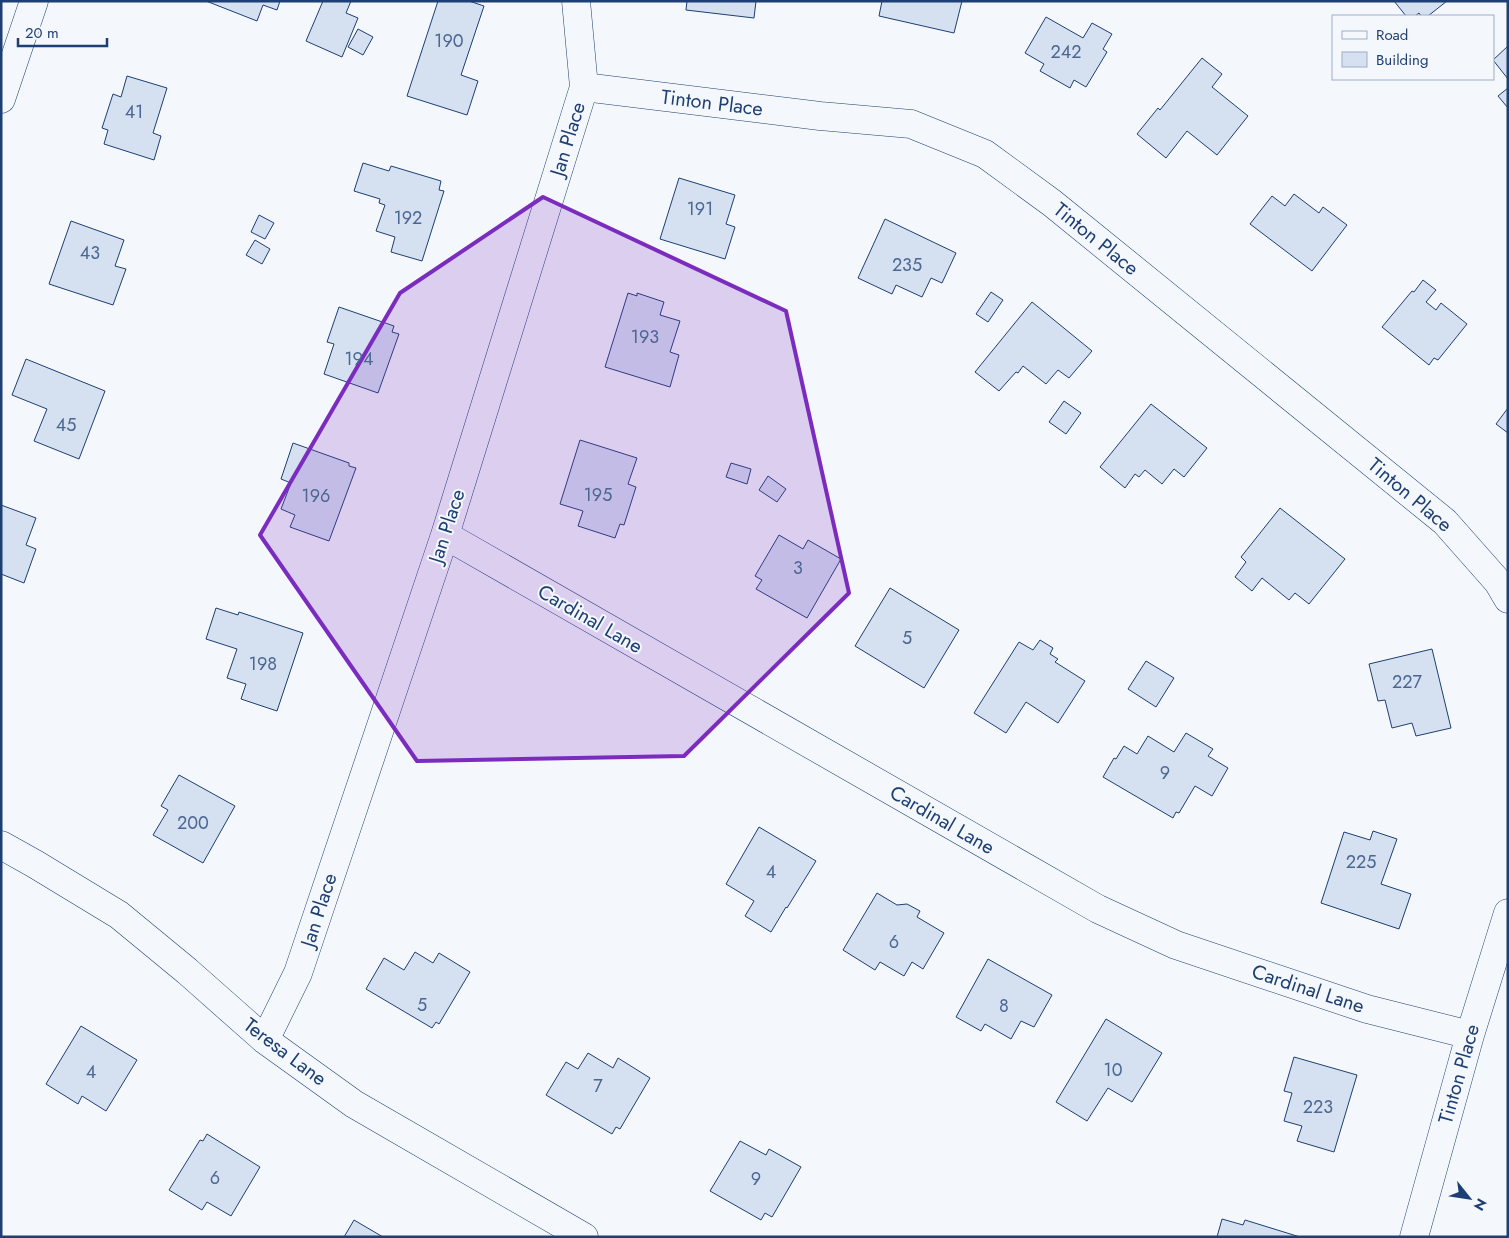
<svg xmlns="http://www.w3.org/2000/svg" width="1509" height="1238" font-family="Jost,sans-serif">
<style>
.building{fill:#d5e0f0;stroke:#1d3f73}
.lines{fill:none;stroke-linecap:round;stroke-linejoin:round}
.minor-casing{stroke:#1d3f73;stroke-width:29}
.minor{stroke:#f4f7fb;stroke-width:28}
.marked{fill:#7b2cbf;fill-opacity:0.2;stroke:#7b2cbf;stroke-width:4;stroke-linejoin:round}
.labels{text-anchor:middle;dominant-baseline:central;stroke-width:4;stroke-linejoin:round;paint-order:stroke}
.number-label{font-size:18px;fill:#4b6792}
.street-label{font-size:20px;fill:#1d3f73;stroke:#f4f7fb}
</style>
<rect width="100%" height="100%" fill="#f4f7fb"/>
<path class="building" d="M206,1H280L277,10L263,5L257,21Z
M323,1H351L346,13L358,18L342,57L306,41Z
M438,1H469L484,6L461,75L478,81L467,115L407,96Z
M687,1H756L754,18L686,10Z
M882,1H962L954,33L879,16Z
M1394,1H1447L1428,16H1421L1419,13L1415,16H1406Z
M1046,17L1083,38L1092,23L1112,34L1103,49L1107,52L1086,87L1074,80L1070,88L1040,71L1044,64L1025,53Z
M358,29L373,37L363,55L348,47Z
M1508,46V79L1493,60Z
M1202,58L1222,74L1212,87L1248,116L1217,155L1187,131L1166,158L1137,134L1158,108L1160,110Z
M127,76L167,88L153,133L161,136L154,160L104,144L108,130L102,128L113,94L121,97Z
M1508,88V108L1498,96Z
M363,163L389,171L391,166L441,181L439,190L444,191L422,261L391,252L395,237L376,231L385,205L379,203L380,199L354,191Z
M679,178L735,195L726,224L735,227L725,259L660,239Z
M1294,194L1319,213L1323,207L1347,225L1312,271L1250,224L1272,196L1285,206Z
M259,215L274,223L265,239L251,232Z
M885,219L956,253L942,283L931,278L922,297L896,285L892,294L858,278Z
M71,221L124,240L115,266L126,269L113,305L49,284Z
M255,240L270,249L262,264L246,255Z
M1423,280L1436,290L1426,302L1436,310L1441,303L1467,324L1438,360L1434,358L1429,365L1382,327L1412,291L1414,292Z
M991,292L1003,300L988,322L976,314Z
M628,293L637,296V293L664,302L660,315L680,321L670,352L679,355L670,387L605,367Z
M1032,302L1092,351L1069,378L1058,370L1046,384L1023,366L1018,373L1016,372L999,391L975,372Z
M339,307L394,326L392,332L399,334L378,393L324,374L334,344L327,342Z
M26,359L105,391L79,459L34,441L47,409L12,395Z
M1064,401L1081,413L1066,434L1049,422Z
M1151,404L1207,448L1184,477L1174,469L1162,484L1145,470L1139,477L1135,474L1125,488L1100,467Z
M1508,408V433L1496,424Z
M580,440L637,458L628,484L636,487L624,525L620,524L615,538L578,526L583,511L560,504Z
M293,443L349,463V466L356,468L329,541L290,527L295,515L281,509L291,483L281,479Z
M731,463L751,469L747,484L726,477Z
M768,476L786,489L777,502L759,490Z
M1,505L36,518L26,545L36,549L24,583L1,574Z
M1280,508L1345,559L1309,604L1295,593L1289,600L1262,578L1252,591L1235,577L1246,562L1241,557Z
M779,535L803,549L808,540L841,559L807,618L756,589L762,580L755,576Z
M890,588L959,630L924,688L855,646Z
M216,608L238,615L239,612L303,633L277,711L241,699L246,684L227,678L237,649L206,639Z
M1040,640L1053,648L1050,654L1058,659L1055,662L1085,681L1058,723L1026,702L1006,733L974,713L1019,642L1033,650Z
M1432,649L1451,728L1416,736L1412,723L1392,728L1385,700L1378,701L1369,664Z
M1146,661L1174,678L1156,707L1128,689Z
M1186,733L1213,749L1208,756L1228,768L1212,796L1195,786L1179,813L1176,812L1173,818L1103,777L1114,758L1116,759L1124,746L1137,754L1148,736L1174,752Z
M179,775L235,806L203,863L153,835L168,810L161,806Z
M759,827L816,861L787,908L786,907L771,932L745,916L754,901L726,884Z
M1373,831L1397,839L1381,884L1411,894L1399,929L1321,903L1344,832L1370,840Z
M877,893L897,905L907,904L920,911L917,917L944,933L923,969L912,962L904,976L880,962L875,970L843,950Z
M415,952L433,963L439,953L470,972L439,1024L436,1022L432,1028L366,989L384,958L404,970Z
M988,959L1052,995L1034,1027L1021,1021L1011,1039L985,1024L981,1031L956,1017Z
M1106,1019L1162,1053L1132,1102L1108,1088L1087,1121L1056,1102Z
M81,1026L137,1060L106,1111L82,1096L78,1104L46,1084Z
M588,1053L613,1068L618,1058L650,1078L620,1129L616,1127L612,1134L546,1095L566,1062L578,1069Z
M1294,1057L1357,1075L1334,1152L1297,1141L1302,1126L1284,1121L1292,1093L1284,1091Z
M207,1134L260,1167L231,1216L207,1202L202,1210L169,1190L200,1140L203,1141Z
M740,1141L766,1155L769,1149L801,1167L772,1217L765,1213L761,1220L710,1191Z
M1222,1219L1243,1225L1245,1220L1300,1237H1217Z
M354,1220L383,1237H344Z"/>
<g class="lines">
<defs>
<path id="minor" d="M584,87L820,116L911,124L985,154L1052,203L1445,522L1498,582L1508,599
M1,99L34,1
M445,535L1098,909L1176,945L1367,1009L1470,1035
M1,845L35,864L119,915L187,971L265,1040L354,1104L584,1237
M265,1040L298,973L445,535L584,87L576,1
M1414,1237L1470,1035L1508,913"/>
</defs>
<use href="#minor" class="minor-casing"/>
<use href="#minor" class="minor"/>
</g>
<path class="marked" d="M543,197L786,311L849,593L684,756L417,761L260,535L400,293Z"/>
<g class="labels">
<g class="number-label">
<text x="449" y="41">190</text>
<text x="1066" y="52">242</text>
<text x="134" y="112">41</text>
<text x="700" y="209">191</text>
<text x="408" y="218">192</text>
<text x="90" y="253">43</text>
<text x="907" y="265">235</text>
<text x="645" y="337">193</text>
<text x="359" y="359">194</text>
<text x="66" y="425">45</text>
<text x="598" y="495">195</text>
<text x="316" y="496">196</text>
<text x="798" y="568">3</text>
<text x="907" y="638">5</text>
<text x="263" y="664">198</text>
<text x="1407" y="682">227</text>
<text x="1165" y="773">9</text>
<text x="193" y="823">200</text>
<text x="1361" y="862">225</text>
<text x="771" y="872">4</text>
<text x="894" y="942">6</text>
<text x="422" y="1005">5</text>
<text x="1004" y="1006">8</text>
<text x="1113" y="1070">10</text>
<text x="91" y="1072">4</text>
<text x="598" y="1086">7</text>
<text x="1318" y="1107">223</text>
<text x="215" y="1178">6</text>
<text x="756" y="1179">9</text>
</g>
<g class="street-label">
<text transform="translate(712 103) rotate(7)">Tinton Place</text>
<text transform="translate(568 139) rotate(-73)">Jan Place</text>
<text transform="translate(1096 239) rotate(39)">Tinton Place</text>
<text transform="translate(1410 495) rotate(40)">Tinton Place</text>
<text transform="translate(447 526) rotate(-72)">Jan Place</text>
<text transform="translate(590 619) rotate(30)">Cardinal Lane</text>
<text transform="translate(942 820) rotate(30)">Cardinal Lane</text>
<text transform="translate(319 910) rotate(-72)">Jan Place</text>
<text transform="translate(1308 989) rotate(18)">Cardinal Lane</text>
<text transform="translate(285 1052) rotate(37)">Teresa Lane</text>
<text transform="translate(1459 1074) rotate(-74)">Tinton Place</text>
</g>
</g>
<rect width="1509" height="1238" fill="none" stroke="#1d3f73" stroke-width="5"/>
<rect x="1332" y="15" width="162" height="65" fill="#f4f7fb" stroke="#9eadc5"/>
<rect x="1342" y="31" width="25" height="8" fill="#f4f7fb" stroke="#9eadc5"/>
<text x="1376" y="40" font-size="15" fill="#1d3f73">Road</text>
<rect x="1342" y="52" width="25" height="15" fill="#d5e0f0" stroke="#9eadc5"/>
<text x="1376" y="65" font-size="15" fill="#1d3f73">Building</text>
<g transform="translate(1469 1198) rotate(120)" stroke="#f4f7fb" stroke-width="4" paint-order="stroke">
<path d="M0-4L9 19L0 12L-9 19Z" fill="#1d3f73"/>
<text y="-8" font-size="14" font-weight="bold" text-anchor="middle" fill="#1d3f73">N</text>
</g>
<path d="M18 38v8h89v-8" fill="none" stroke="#1d3f73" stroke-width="2.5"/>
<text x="25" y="38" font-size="15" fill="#1d3f73" stroke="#f4f7fb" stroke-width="4" paint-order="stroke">20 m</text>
</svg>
